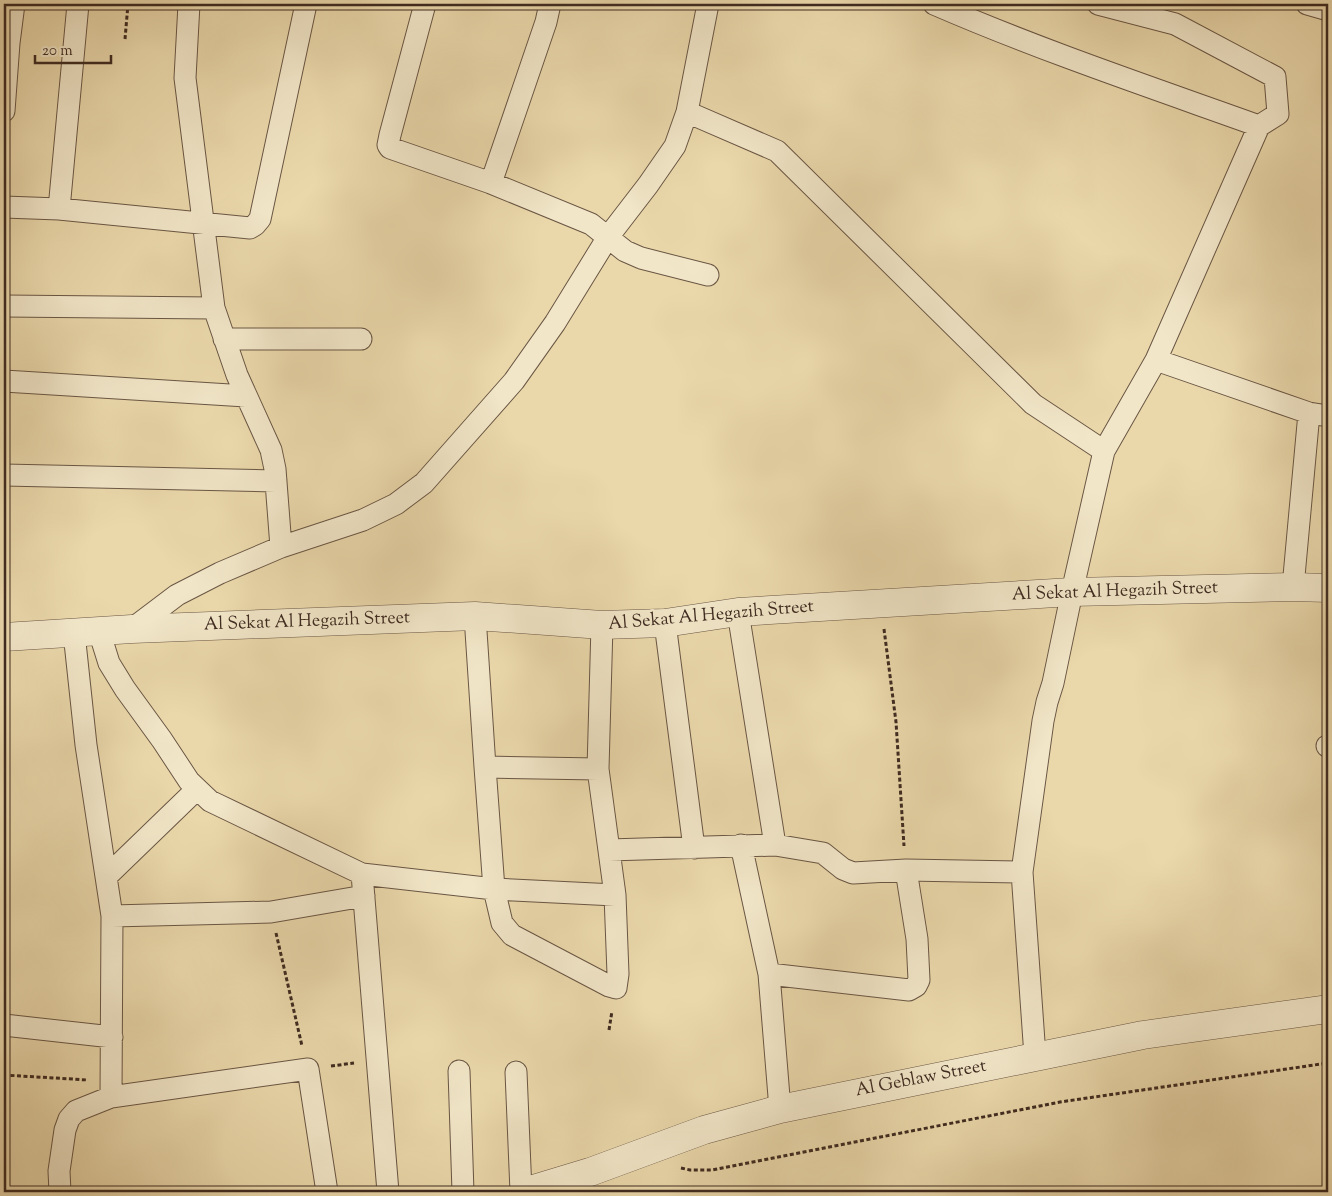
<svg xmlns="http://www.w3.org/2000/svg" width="1332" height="1196" font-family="'Sorts Mill Goudy',serif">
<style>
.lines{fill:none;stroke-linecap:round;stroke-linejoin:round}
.minor-casing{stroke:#6a5644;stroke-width:23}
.tertiary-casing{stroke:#6a5644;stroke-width:29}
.path{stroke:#3f2b21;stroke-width:3;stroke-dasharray:4 2.5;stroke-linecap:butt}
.minor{stroke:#f1e6c8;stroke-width:21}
.tertiary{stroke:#f1e6c8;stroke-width:28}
.labels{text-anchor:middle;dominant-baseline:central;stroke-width:5;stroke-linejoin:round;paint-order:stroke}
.street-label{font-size:18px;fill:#3f2b21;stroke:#f1e6c8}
</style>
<rect width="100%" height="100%" fill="#ead8ab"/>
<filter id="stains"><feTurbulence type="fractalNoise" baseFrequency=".004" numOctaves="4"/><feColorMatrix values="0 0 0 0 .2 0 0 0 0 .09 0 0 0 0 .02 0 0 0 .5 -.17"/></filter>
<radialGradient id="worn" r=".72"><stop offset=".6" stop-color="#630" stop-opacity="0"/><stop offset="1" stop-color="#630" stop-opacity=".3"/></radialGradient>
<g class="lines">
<defs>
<path id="minor" d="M189,4L185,78L214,308L237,375L271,450L275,469L281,547
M425,4L390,135L388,145L390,148L491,183L591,224L625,251L641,258L708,275
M934,4C1040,50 1150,87 1259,126
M1307,4L1328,10
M4,111L9,43L14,4
M687,112L777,151L1033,404L1104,451
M491,183L546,22L550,4
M4,207L59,209L250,228L255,225L260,219L306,4
M59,209L78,4
M4,306L214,308
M224,339H361
M1156,360L1309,413L1328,416
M4,381L246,396
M4,475L276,481
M1293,587L1309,413
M738,612L775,845
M475,616L485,767
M665,623L694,848
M132,629L177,595L220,573L281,547L363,520L396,504L424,483L514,381L555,323L608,237L648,185L675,146L687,112L708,4
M99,631L109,663L125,689L162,740L189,781L210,801L362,874L494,889L615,895
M74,633L86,745L112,916L111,1097
M1327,746H1328
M598,769L485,767L494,889L502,923L512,935L609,986L616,988L618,974L615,895L598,769L602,625
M741,845L769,974L780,1109
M609,850L775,845L823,853L843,869L853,873L906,870L1022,872
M362,874L388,1192
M106,877L197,789
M112,916L271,912L364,896
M769,974L909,990L916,986L919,980L917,939L906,870
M4,1025L112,1037
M1035,1056L1022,872L1043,721L1047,702L1053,683L1072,592L1104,451L1156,360L1259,126L1278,114L1275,77L1175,24L1098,4
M459,1071L463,1192
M516,1072L521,1192
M60,1192L59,1171L65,1130L69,1119L76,1111L111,1097L308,1069L327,1192"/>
<path id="tertiary" d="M4,637L132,629L475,616L602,625L665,623L738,612L1072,592L1293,587L1328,588
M524,1192L590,1172L704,1130L780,1109L1143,1035L1328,1009"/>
</defs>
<use href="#minor" class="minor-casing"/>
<use href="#tertiary" class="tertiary-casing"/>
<path class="path" d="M125,39L128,4
M884,629L896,722L904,846
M276,933L302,1046
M609,1030L612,1011
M331,1066L354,1063
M4,1075L88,1080
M681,1168L690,1170H712L1060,1102L1328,1063"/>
<use href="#minor" class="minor"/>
<use href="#tertiary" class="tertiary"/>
</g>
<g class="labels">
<g class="street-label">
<text transform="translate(1115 592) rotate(-2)">Al Sekat Al Hegazih Street</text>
<text transform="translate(711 616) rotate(-5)">Al Sekat Al Hegazih Street</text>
<text transform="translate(307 622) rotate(-2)">Al Sekat Al Hegazih Street</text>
<text transform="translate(921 1079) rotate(-11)">Al Geblaw Street</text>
</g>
</g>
<rect width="1332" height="1196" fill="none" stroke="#ead8ab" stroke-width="20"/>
<rect x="5" y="5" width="1322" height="1186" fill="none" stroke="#3f2b21" stroke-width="2.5"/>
<rect x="10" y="10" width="1312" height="1176" fill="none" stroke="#3f2b21"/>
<path d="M35 55v8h76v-8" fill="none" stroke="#3f2b21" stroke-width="2.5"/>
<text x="42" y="55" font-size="15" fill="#3f2b21" stroke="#f1e6c8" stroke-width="4" paint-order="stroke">20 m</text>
<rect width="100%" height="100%" filter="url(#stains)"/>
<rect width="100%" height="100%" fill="url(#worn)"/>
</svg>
